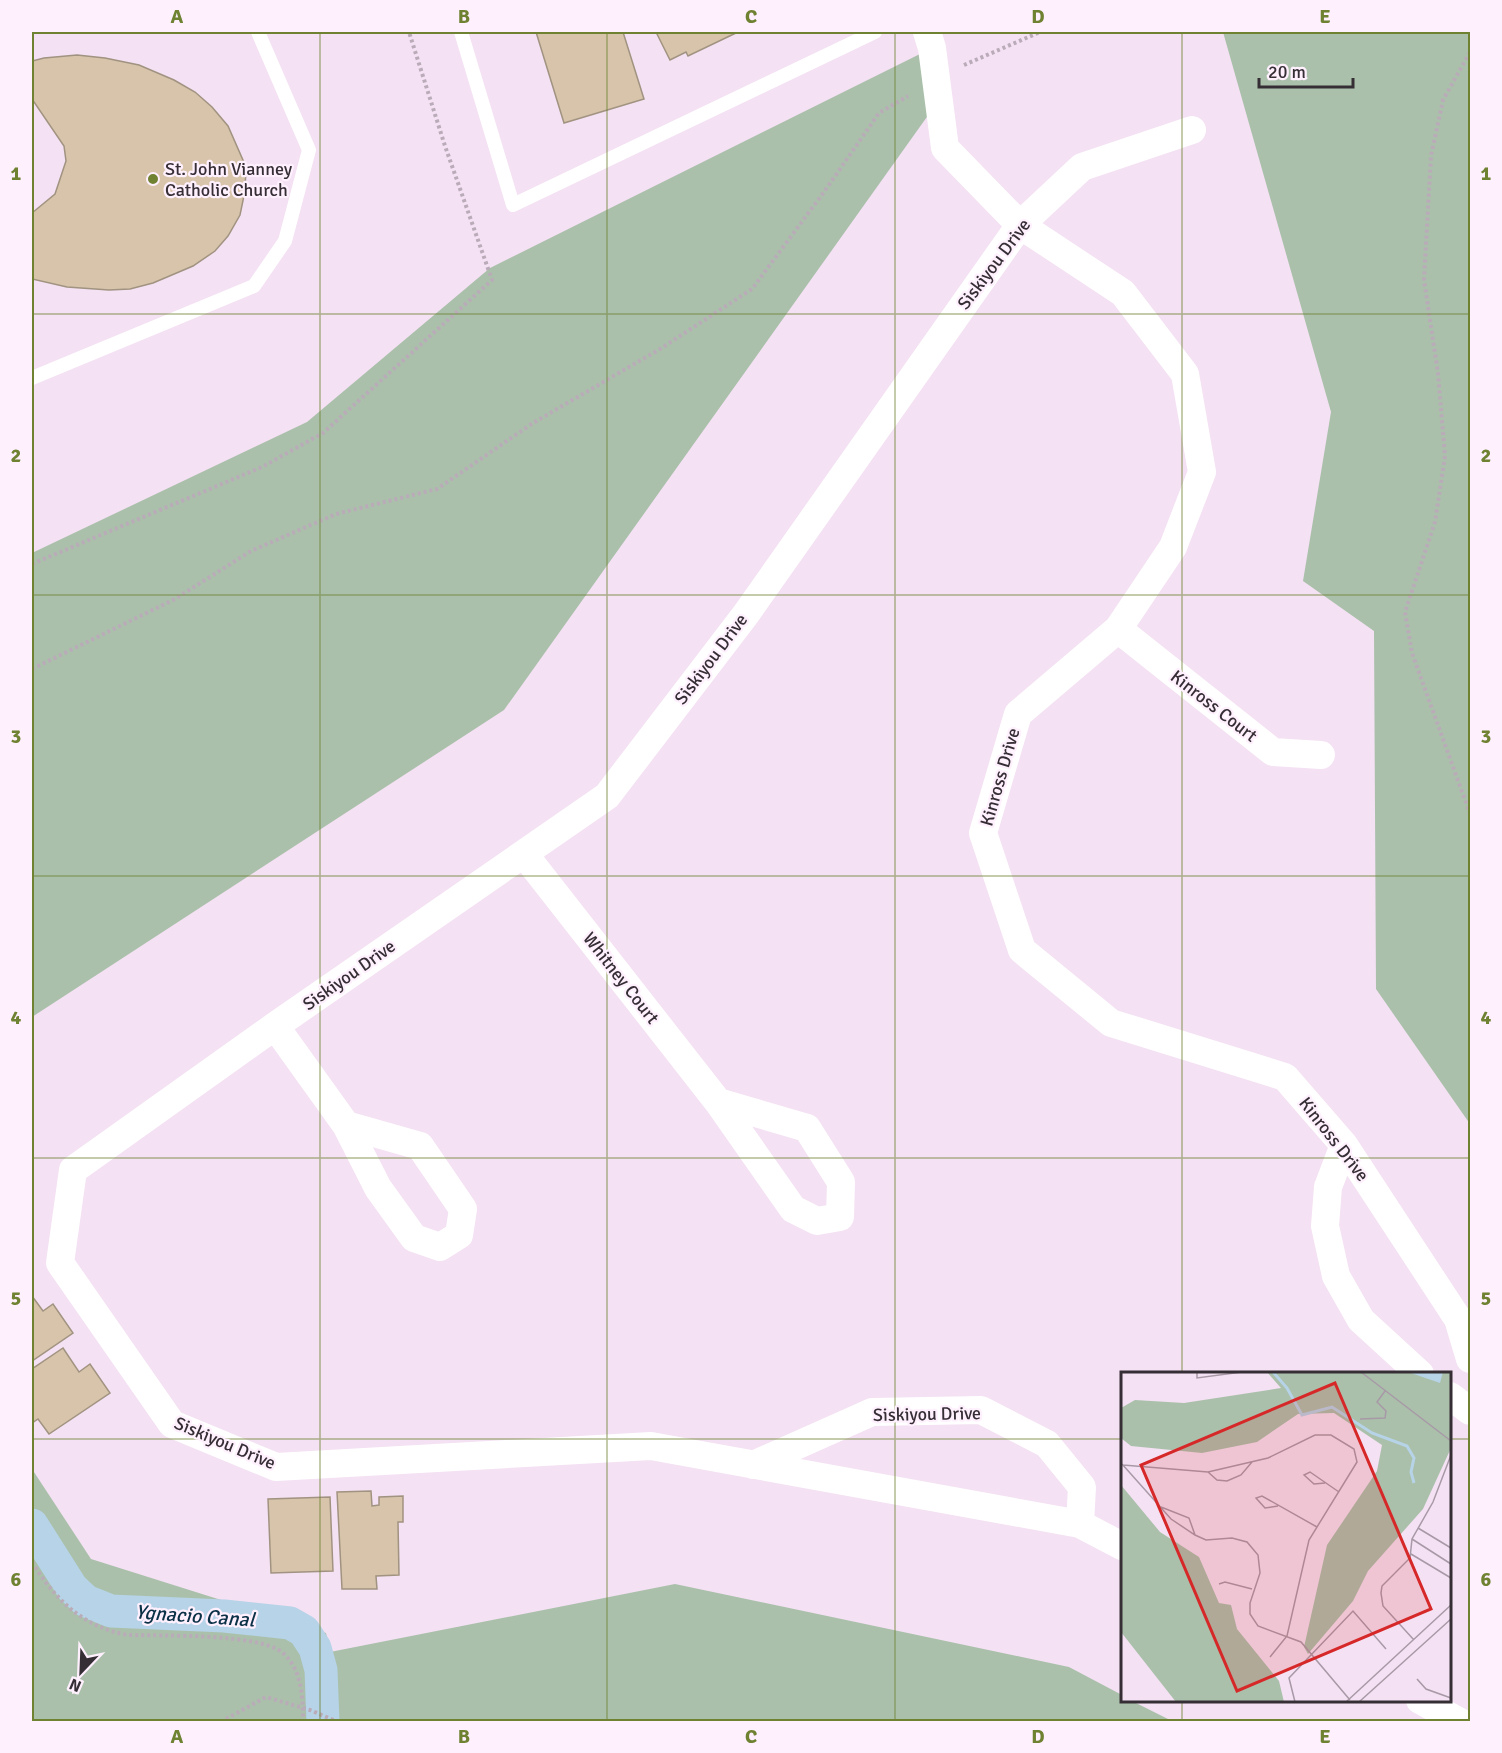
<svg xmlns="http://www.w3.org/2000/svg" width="1502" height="1753" font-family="Signika,sans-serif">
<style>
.green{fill:#aac0ab}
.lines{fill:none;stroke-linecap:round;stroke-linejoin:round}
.canal{stroke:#b6d3e7;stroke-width:33}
.building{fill:#d7c4aa;stroke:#a19381;stroke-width:1.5}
.path{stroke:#baabb9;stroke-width:4;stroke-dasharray:3 3;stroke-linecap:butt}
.service{stroke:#fff;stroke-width:14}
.minor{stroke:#fff;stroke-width:28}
.grid{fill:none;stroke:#6f8232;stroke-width:1.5;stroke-opacity:0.55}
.poi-dot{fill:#6f8232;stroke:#fff0fe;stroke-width:2}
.labels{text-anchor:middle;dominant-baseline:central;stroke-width:4.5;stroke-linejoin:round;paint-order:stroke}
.poi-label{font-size:18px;fill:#352e35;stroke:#fff0fe;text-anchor:start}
.street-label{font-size:18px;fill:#352e35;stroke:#fff0fe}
.water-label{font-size:20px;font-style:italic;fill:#0b3147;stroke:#fff0fe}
.inset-river{fill:none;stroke:#b6d3e7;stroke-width:3}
.inset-road{fill:none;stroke:#a899a7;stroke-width:1.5}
.view{fill:#d62828;fill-opacity:0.15;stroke:#d62828;stroke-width:3}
.inset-edge{fill:none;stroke:#352e35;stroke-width:3}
.neatline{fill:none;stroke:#6f8232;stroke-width:2}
.grid-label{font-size:20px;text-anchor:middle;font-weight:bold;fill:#6f8232}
</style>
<rect width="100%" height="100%" fill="#f4e1f3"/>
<path class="green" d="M1223,32H1470V1124L1376,989L1374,631L1303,581L1331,412Z
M932,48L939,100L504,710L32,1017V553L307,422L490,268Z
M32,1469L91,1559L326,1633L330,1652L675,1584L1069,1667L1122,1695V1700L1132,1701L1172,1721H32Z"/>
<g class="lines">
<path class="canal" d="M32,1525L72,1588L86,1601L111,1611L224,1616L290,1623L304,1631L315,1648L321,1670L323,1722"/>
</g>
<path class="building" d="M536,32H623L644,99L564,123Z
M656,32H738L688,56L686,52L670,60Z
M77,55L105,58L139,65L174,80L195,92L212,107L228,126L246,167L245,191L240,215L228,236L215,251L193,266L153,283L130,289L109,290L67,287L32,279V213L55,194L66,161L64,146L32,99V61L44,58Z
M32,1296L43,1311L53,1304L73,1333L32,1361Z
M63,1348L79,1372L90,1364L110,1393L49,1434L38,1419L32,1423V1369Z
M371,1491L372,1506L379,1505V1497L403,1496V1522H398L399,1575L376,1576L377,1589H342L337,1492Z
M330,1497L333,1571L271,1573L268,1499Z"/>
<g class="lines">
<path class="path" d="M1470,52L1443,100L1431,156L1424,280L1438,373L1445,456L1435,522L1405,612L1412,653L1470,814
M964,65L1040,32
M32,564L262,467L323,433L492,280L445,146L409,32
M32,669L175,599L251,551L336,514L437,489L533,423L660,349L752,289L824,192L879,113L908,96
M32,1562C55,1599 82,1627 128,1635C161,1636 260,1633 283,1653C302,1670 303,1697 303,1722
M226,1719L266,1697L310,1710L338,1722"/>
<path class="service" d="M461,32L513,205L875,32
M32,378L254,286L285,241L309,150L258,32"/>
<path class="minor" d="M927,32L932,48L945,148L1020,225L1123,293L1185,374L1202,472L1173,547L1118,629L1018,714L983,833L1022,950L1111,1023L1285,1077L1344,1145L1458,1319L1470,1359
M1118,629L1273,752L1321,755
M524,854L718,1102L793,1209L817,1221L840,1217L841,1182L807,1128L718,1102
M275,1026L346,1125L378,1188L414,1238L440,1247L459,1235L463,1209L420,1146L346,1125
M1344,1145L1328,1187L1325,1226L1336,1276L1361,1320L1420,1374
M1450,1396L1470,1411
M753,1465L872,1412L981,1410L1047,1444L1082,1487L1080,1524
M1122,1546L1080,1524L651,1446L276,1467L172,1424L60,1263L73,1170L275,1026L607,796L746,614L1020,225L1082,167L1192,130
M1420,1700L1460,1722"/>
</g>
<path class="grid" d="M320,32V1722M607,32V1722M895,32V1722M1182,32V1374M32,314H1470M32,595H1470M32,876H1470M32,1158H1470M32,1439H1122M1450,1439H1470M1182,1700V1722"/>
<circle class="poi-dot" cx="153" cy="179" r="6"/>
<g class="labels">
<g class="poi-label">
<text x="165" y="169">St. John Vianney<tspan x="165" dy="21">Catholic Church</tspan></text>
</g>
<g class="street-label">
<text transform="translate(994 264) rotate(-53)">Siskiyou Drive</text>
<text transform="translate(711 659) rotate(-53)">Siskiyou Drive</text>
<text transform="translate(1214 706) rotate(38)">Kinross Court</text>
<text transform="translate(1000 777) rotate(-74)">Kinross Drive</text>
<text transform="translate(349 975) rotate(-35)">Siskiyou Drive</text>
<text transform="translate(621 978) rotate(52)">Whitney Court</text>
<text transform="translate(1334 1139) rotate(52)">Kinross Drive</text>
<text transform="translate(927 1414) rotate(-1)">Siskiyou Drive</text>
<text transform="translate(225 1443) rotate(23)">Siskiyou Drive</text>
</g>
<g class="water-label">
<text transform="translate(195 1616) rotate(4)">Ygnacio Canal</text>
</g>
</g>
<g transform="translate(1121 1372)">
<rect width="330" height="330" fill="#f4e1f3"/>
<path d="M146,0H330V76L302,137L247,199L232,229L187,282L183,275L206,173L256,99L261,73L213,41L177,42L136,70L81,81L10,74L0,66V36L14,28L63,31L160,16ZM0,113L39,160L78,185L98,231L110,233L116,257L158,309L163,330H55L0,260Z" fill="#aac0ab"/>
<path d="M287,0H322L319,11Z" fill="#b6d3e7"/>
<path class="inset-river" d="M152,0L166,16L181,43L211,35L251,61L286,74L293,86L290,100L293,111"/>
<path class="inset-road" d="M76,0V6L121,0M240,0L330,69M239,47L264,46L265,39L256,30L264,19M1,92L50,147L74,163L85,168L111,166L126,170L137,183L139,201L129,231V242L137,254L180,270L229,328M2,93L87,100L147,86L194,63H210L233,77L236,90L188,168L166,264L149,285M87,100L96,108L106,109L120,103L131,90M204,111L193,112L183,103L189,100L218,120M157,134L144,136L135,126L141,124L196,155M40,135L68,146L74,163M297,156L330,176M291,167L330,192M290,182L330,206M98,212L104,210L131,217M293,268L262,234L260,221L261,214L289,186L291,167L312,130L330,83M296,307L305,317L330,326M174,330L168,306L232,239L265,277M225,330L330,233M238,330L330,247"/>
<path class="view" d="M214,11L310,237L116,319L20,93Z"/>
<rect width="330" height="330" class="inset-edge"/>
</g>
<rect width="1502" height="1753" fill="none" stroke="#fff0fe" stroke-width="66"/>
<g transform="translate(81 1672) rotate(203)" stroke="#fff0fe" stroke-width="4.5" paint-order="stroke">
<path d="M0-4.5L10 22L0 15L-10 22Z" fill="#352e35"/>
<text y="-9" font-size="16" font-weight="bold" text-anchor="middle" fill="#352e35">N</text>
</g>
<path d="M1259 78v9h94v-9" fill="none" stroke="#352e35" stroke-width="3"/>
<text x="1268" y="78" font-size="18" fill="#352e35" stroke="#fff0fe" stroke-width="4.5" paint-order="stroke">20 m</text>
<rect x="33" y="33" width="1436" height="1687" class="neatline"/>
<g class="grid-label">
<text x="177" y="23">A</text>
<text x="464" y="23">B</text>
<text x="751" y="23">C</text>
<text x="1038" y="23">D</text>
<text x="1325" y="23">E</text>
<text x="16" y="180">1</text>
<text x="1486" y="180">1</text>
<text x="16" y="462">2</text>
<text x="1486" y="462">2</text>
<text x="16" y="743">3</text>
<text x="1486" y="743">3</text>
<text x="16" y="1024">4</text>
<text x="1486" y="1024">4</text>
<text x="16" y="1305">5</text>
<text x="1486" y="1305">5</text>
<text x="16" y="1586">6</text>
<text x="1486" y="1586">6</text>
<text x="177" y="1743">A</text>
<text x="464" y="1743">B</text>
<text x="751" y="1743">C</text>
<text x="1038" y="1743">D</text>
<text x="1325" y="1743">E</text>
</g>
</svg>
